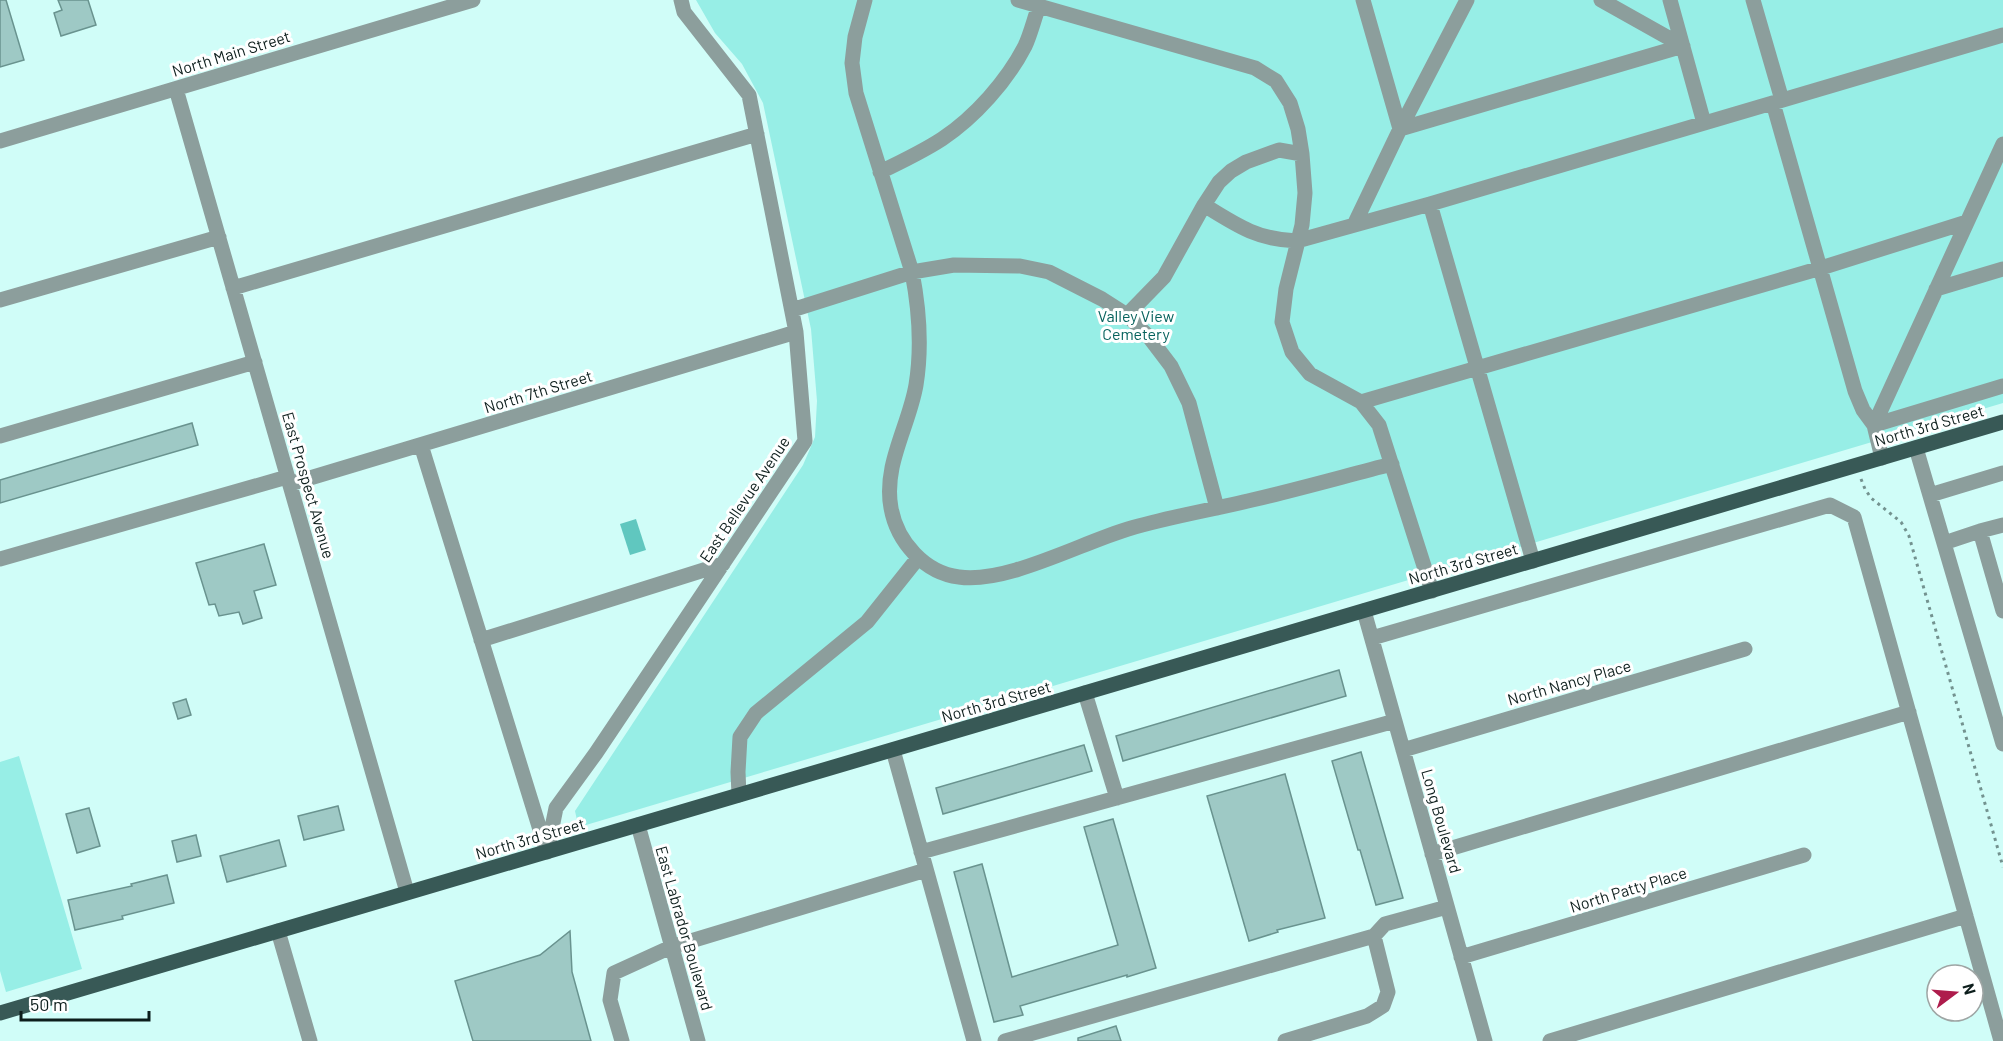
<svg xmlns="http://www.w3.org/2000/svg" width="2003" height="1041" font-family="Barlow,sans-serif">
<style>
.green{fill:#97eee6}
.water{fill:#60c7bf}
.building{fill:#9ec9c5;stroke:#69938f;stroke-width:1.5}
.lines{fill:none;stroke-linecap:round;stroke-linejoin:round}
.path{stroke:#73928f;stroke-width:3;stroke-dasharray:3 4.5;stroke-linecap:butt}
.minor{stroke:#8c9e9c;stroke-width:15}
.major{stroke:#385956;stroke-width:15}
.labels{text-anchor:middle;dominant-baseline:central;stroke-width:6;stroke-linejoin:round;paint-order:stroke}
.street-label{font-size:16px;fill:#0d1e1c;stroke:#fff}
.park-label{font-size:16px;fill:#07625d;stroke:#fff}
</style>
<rect width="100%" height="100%" fill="#d0fdf8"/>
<path class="green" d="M696,0H2003V403L586,825L577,820L575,811L803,465L815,437L817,401L811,329L763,103L742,64L715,33Z
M19,756L82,969L6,992L0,971V762Z"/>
<path class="water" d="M636,519L646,550L630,555L620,524Z"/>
<path class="building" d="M0,0H6L24,60L0,67Z
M58,0H88L96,25L61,36L54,13L62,10Z
M192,423L198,445L0,503V480Z
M264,544L276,585L254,591L262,618L243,624L239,612L219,616L215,604L209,605L196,563Z
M1339,670L1346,696L1123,761L1116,736Z
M186,699L191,715L178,719L173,703Z
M1084,745L1092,771L943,814L936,788Z
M1361,752L1403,898L1376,905L1360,850H1358L1332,761Z
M1285,774L1325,918L1277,930L1278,932L1249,941L1207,796Z
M338,806L344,830L304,840L298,816Z
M89,808L100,846L77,853L66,814Z
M1113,819L1156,968L1127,977V975L1020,1006L1023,1015L994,1022L954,872L982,864L1012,977L1118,945L1084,827Z
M196,835L201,856L177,862L172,841Z
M279,840L286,866L227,882L220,856Z
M167,875L174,903L122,916L123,919L75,930L68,900L132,886L131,884Z
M570,931L572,972L591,1041H473L455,981L540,955Z
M1116,1026L1121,1041H1078V1038Z"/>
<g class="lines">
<path class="path" d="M1861,479L1865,489L1871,498L1901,522L1909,536L2003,867"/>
<path class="minor" d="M865,0L855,37L852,63L856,93L912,272C919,308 922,348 916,385C909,426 883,465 891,508C897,542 925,573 959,577C1006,584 1081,543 1128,529C1168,517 1211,510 1252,500C1299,489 1345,476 1392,464
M1018,0L1255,68L1276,81L1290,103L1298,129L1302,154L1305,193L1302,225L1286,289L1282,322L1292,352L1310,374L1361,402L1379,425L1432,591
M1363,0L1400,129L1683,46
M1601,0L1683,46
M1670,0L1704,123
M1753,0L1782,100
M176,89L407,892
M1773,103L1855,391L1863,410L1874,425L1882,458
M0,141L473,0
M880,172C901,162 922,152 942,139C975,117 1007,81 1025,46C1031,33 1034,19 1039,6
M1430,204L1533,561
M1204,205C1236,225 1258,240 1297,241L1430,204L2003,35
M1354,225L1400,129L1467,0
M233,288L757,134
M1936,289L2003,269
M0,300L219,237
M792,310L912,272L954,265L1020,266L1049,272L1102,299L1127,315L1149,337L1171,366L1189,403L1217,508
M1127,315L1164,277L1204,205L1219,182L1231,171L1246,162L1279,150L1302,154
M1361,402L1821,268L1967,222
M1874,425L2003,144
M1874,425L2003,386
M0,436L255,362
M421,445L546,849
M1916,448L2003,744
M290,484L796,332
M1930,495L2003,473
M1980,531L2003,525
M1944,543L1980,531L2003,611
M0,559L287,477
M1364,611L1485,1041
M1372,638L1830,505L1854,517L2001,1041
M481,640L723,564
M1085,693L1117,798
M893,750L974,1041
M1403,750L1745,649
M739,795L738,772L740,737L756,713L867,622L918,558
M638,825L698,1041
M547,852L556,808L596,753L805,441L796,332L749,95L684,12L681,0
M921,852L1395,721
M1432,854L1909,712
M278,931L310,1041
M1461,957L1804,855
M622,1041L610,1000L614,973L671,947L926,870
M1005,1041L1374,936L1385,924L1447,907
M1285,1041L1367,1016L1383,1006L1388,992L1374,936
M1550,1041L1966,916"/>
<path class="major" d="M0,1013L2003,422"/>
</g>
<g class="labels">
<g class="street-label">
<text transform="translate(231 53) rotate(-17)">North Main Street</text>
<text transform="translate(538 391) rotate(-17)">North 7th Street</text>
<text transform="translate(1929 425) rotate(-16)">North 3rd Street</text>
<text transform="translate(309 485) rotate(74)">East Prospect Avenue</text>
<text transform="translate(744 499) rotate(-56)">East Bellevue Avenue</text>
<text transform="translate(1463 563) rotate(-16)">North 3rd Street</text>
<text transform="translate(1569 682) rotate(-16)">North Nancy Place</text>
<text transform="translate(996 701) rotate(-16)">North 3rd Street</text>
<text transform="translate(1442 821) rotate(74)">Long Boulevard</text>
<text transform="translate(530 838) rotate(-16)">North 3rd Street</text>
<text transform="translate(1628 889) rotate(-17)">North Patty Place</text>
<text transform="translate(685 928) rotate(74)">East Labrador Boulevard</text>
</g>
<g class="park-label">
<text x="1136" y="315">Valley View<tspan x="1136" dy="18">Cemetery</tspan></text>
</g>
</g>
<g transform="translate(1955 993) rotate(74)"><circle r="28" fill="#ffffff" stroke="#9ea5a4" stroke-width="1.5"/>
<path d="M0-4.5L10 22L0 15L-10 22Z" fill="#ae1c4c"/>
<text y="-9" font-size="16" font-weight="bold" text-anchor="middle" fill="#0d1e1c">N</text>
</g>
<path d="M21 1011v9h128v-9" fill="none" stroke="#0d1e1c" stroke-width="3"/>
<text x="30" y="1011" font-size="18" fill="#0d1e1c" stroke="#ffffff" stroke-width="4.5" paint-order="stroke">50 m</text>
</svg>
